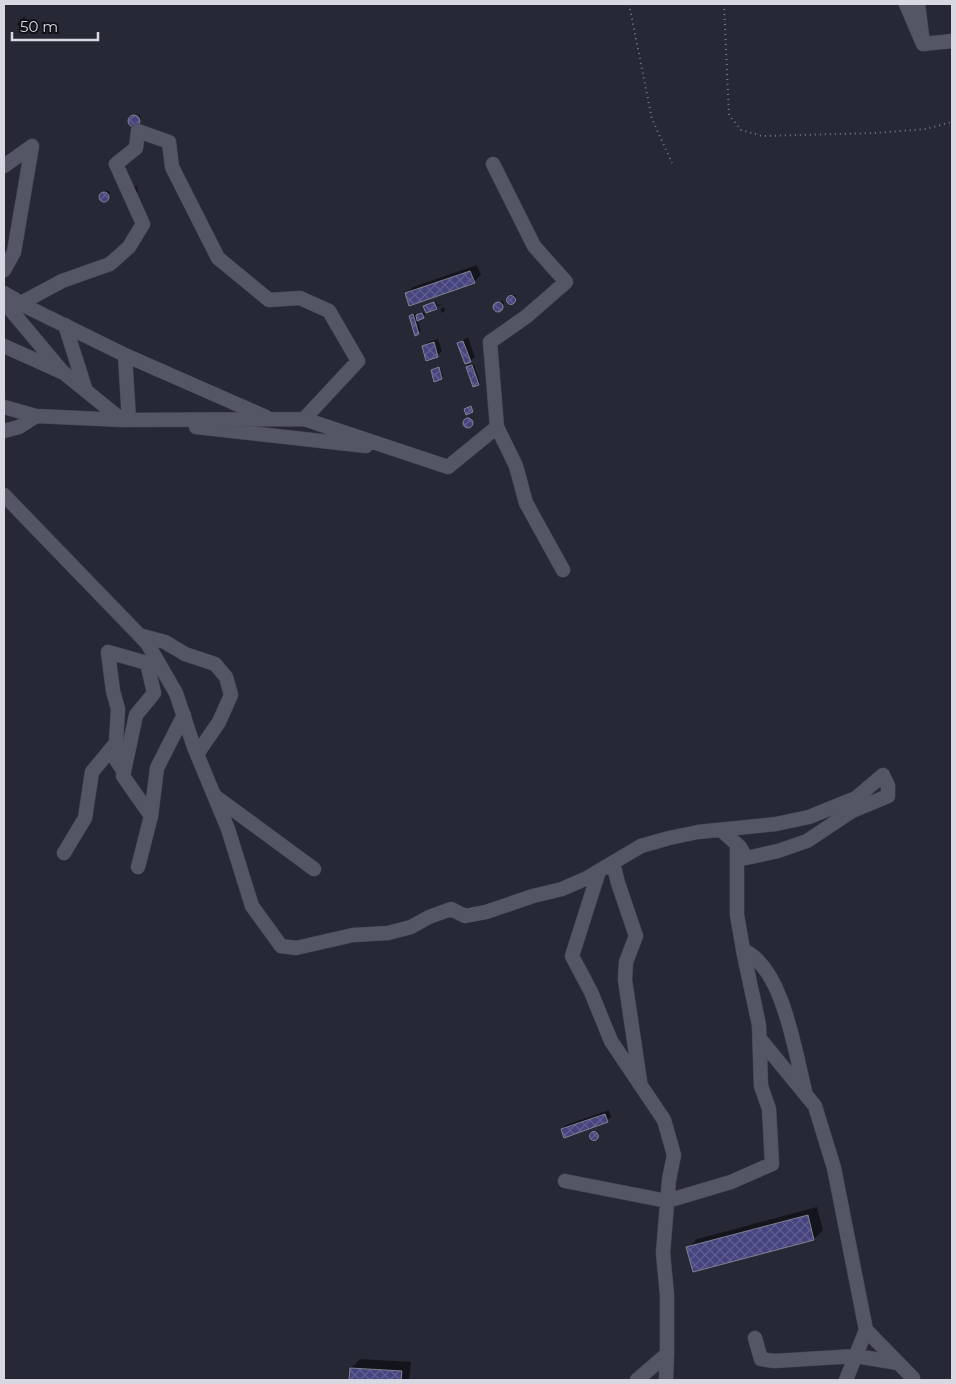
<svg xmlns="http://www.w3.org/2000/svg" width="956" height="1384" font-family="Montserrat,sans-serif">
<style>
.shadow{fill:#0007}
.building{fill:url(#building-cross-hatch);stroke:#808192}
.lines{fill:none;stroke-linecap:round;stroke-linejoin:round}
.minor-casing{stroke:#444450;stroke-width:15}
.path{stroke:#787985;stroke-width:2;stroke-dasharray:1 4;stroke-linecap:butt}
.minor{stroke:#545565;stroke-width:14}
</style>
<defs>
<pattern id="building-cross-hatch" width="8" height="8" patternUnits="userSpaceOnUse" patternTransform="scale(1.25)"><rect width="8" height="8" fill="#46447e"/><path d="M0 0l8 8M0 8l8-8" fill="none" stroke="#605e90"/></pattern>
</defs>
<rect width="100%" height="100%" fill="#272836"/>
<path class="shadow" d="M135,114L140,115L141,121L135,126L130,122Z
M137,186L138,192L136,194L133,187Z
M106,190L110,192L109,196L101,200L100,195Z
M477,265L481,275L474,282L406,294L413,287Z
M511,295H516L514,302H509Z
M436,301L437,305L443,304L427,311L424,306Z
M502,301L504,303L499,311L495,307Z
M444,307L445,311L441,313V309Z
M424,312L425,315L417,320L421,331L419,333L410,316L415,313L416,317Z
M468,337L475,357L470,361L459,343Z
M438,339L442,351L437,356L424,346L428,342Z
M474,364L480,383L478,384L467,367Z
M440,367L443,376L441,378L433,370Z
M471,417L473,421L468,427L464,424L465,420Z
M609,1110L611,1117L607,1121L562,1129L566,1125Z
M597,1131L600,1134L594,1139L592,1135Z
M817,1207L823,1230L814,1239L688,1248L697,1239Z
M360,1359L411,1362L409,1380H350L351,1368Z"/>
<path class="building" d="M128 121a6 6 0 1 1 12 0a6 6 0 1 1-12 0Z
M99 197a5 5 0 1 1 10 0a5 5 0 1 1-10 0Z
M470,271L475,283L409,306L405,293Z
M506.5 300a4.5 4.5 0 1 1 9 0a4.5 4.5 0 1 1-9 0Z
M493 307a5 5 0 1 1 10 0a5 5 0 1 1-10 0Z
M434,302L437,309L426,313L423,306Z
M422,313L424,318L417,321L416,315Z
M413,314L419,334L415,336L409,316Z
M463,341L471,362L465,364L457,343Z
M434,342L438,357L426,361L422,346Z
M472,365L479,385L473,387L466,367Z
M439,367L442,379L434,382L431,370Z
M471,406L473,412L466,415L464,409Z
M463 423a5 5 0 1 1 10 0a5 5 0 1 1-10 0Z
M605,1114L608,1122L564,1138L561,1129Z
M589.5 1136a4.5 4.5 0 1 1 9 0a4.5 4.5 0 1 1-9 0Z
M808,1215L814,1240L693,1272L686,1247Z
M350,1368L402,1371L401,1380H349Z"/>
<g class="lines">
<defs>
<path id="minor" d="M906,4L923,44L918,4
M923,44L952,41
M4,166L32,146L14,252L4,270
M4,293L21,303L62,281L110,264L129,247L143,224L116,164L136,148L138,131L169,142L172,167L218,258L269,300L300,298L329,311L358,361L304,419L123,420L36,416L4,407
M4,302L61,370
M65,325L86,391
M4,346L64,373L117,416L129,420L125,355L15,301
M125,355L266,417
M304,419L448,467L497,427L490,342L527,316L566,282L534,246L493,164
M196,427L366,446
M497,427L516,466L526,503L563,570
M4,431L19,427L36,416
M4,495L147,643L176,693L194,747L228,829L252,906L281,946L296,948L353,935L388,933L411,927L429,917L451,909L465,916L486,912L533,896L562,889L587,878L641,846L669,838L698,832L776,824L809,817L856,798L883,775L888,786V796L852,811L807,841L778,851L746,858L740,847L721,830
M139,635L165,642L185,654L215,664L226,677L231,695L219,722L197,754
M124,772L115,758L118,709L113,691L108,652L147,663L154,693L136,715L123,776L151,816
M216,797L314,869
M64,853L85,818L92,772L116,743
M613,863L618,883L636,936L626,962L625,980L640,1081
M138,867L151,816L157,768L184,715
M599,871L572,956L591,992L611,1041L664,1120L674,1155L669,1180L663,1253L667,1295V1354L637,1380
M743,950C783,967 795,1052 805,1091
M760,1039L815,1106L834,1168L866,1330L846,1380
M565,1181L667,1201L731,1182L772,1164L769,1109L761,1086L759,1025L744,955L737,915V844
M866,1330L913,1378
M755,1338L761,1359L774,1361L856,1356L898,1363
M666,1380L667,1354"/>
</defs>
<use href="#minor" class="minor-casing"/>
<path class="path" d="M629,4L652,119L672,163
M724,4L729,115L741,130L762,136L875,133L926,129L952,122"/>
<use href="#minor" class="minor"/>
</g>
<rect width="956" height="1384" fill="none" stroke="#d7d8e2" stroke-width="10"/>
<path d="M12 32v8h86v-8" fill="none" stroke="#d7d8e2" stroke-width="2.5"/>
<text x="20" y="32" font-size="15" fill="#d7d8e2" stroke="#111118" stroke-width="4" paint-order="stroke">50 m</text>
</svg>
